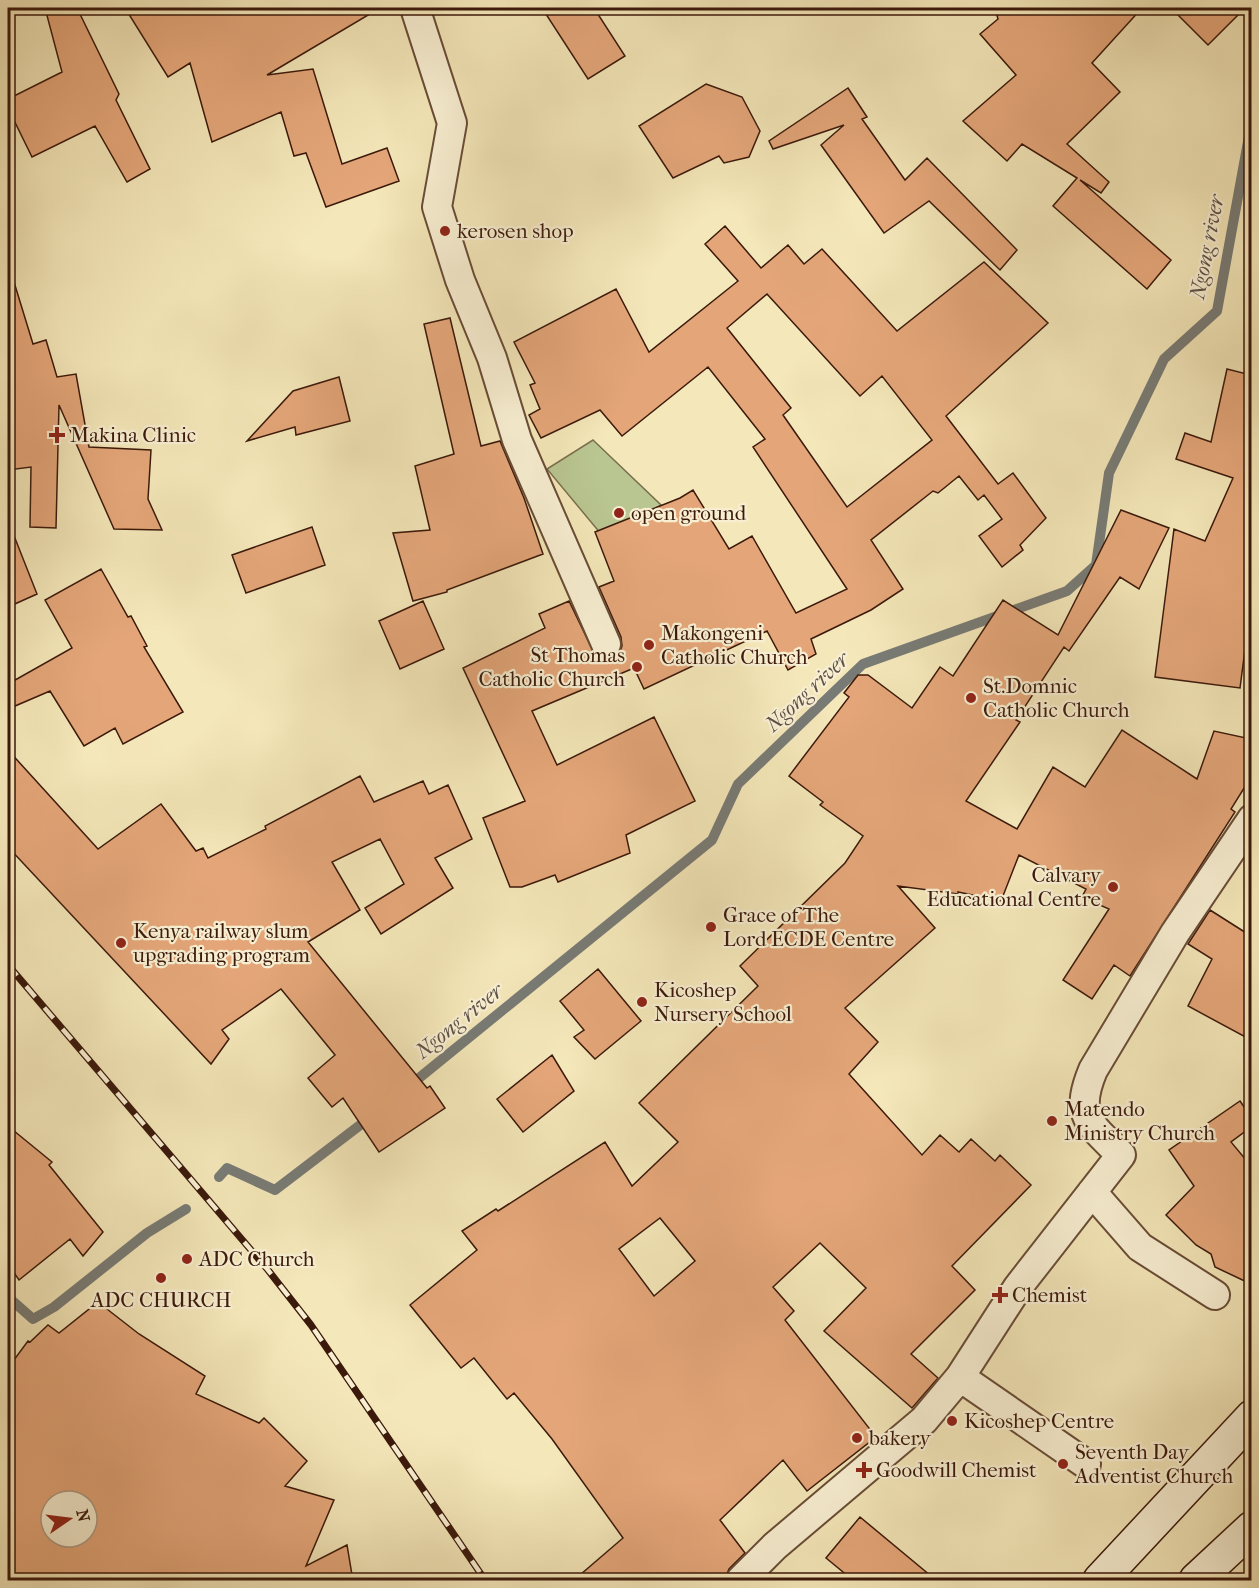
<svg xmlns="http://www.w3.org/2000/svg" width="1259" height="1588" font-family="'IM FELL French Canon',serif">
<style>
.green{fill:#b9c691;stroke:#7a704e;stroke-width:1.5}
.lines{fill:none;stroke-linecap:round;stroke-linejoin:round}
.stream{stroke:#787b75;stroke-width:10}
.building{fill:#e4a679;stroke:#3b190b;stroke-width:1.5;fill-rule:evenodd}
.minor-casing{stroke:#694c36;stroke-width:32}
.secondary-casing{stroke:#3b190b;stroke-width:36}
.minor{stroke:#f8efd2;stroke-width:28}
.secondary{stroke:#f8efd2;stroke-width:33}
.rail-casing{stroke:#3b190b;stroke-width:7}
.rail{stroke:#f8efd2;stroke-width:4.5;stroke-dasharray:14;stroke-linecap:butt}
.poi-dot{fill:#8f2418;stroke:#f8efd2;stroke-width:2}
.labels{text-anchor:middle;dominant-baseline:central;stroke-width:4.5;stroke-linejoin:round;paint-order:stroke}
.poi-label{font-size:21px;fill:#3b190b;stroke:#f8efd2;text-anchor:start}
.water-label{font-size:22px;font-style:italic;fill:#5f5249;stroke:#f8efd2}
</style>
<rect width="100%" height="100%" fill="#f4e7b9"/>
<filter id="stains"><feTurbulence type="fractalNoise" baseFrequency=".00333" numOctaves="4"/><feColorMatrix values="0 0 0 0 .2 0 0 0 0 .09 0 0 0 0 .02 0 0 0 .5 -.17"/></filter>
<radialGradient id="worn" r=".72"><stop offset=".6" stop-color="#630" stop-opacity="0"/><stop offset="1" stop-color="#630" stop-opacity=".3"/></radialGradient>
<path class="green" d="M593,440L661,505L606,540L547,469Z"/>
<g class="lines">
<path class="stream" d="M408,1087L712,840L738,784L863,664L1067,591L1096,565L1109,473L1164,359L1217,311L1252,120
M219,1177L227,1168L275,1190L372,1116
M8,1297L33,1319L54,1307L147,1233L186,1209"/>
</g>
<path class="building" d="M45,8H77L119,94L116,100L150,169L127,182L95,126L32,157L8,108V99L62,72Z
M125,8H380L267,75L313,69L342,164L387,148L399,181L326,207L306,153L294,156L281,112L212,142L190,63L168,77Z
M542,8H594L625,56L588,79Z
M995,8H1142L1092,63L1120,92L1067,144L1109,182L1101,193L1080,180L1171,260L1147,289L1053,206L1077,178L1022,144L1007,161L963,121L1016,75L980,34L998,19Z
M1171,8H1245L1208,45Z
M706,84L742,97L760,131L749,157L724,163L719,156L673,178L639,126Z
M848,88L867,117L862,119L905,180L927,158L1017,250L1000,270L929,201L884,233L821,145L844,125L773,149L769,141Z
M725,226L761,268L788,245L804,264L822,249L897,331L984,262L1048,323L946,416L998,484L1013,473L1046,518L1020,545L1023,550L1002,567L979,536L1002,519L984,495L978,500L959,476L938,493L933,491L871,540L903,589L871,610L811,639L816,654L788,670L767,631L644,689L634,668L532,711L557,765L654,717L695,801L626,835L630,853L558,882L555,875L522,887H510L483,818L525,801L463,668L545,628L539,614L569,601L596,657L605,660L619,654L622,646L621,637L599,587L614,581L595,532L680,498L693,490L729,549L752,536L796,613L847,589L753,447L765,439L708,367L622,436L600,410L541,438L529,415L540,409L530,385L535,383L514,342L616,289L649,352L738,281L705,244ZM767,294L860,396L882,376L932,440L847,507L783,415L791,408L727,328Z
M14,282L33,344L46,340L57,377L76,374L89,447L151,450L148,499L162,530L114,529L59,405L56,528L30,527L31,467L8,470V283Z
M450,318L481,446L500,441L524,498L543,554L447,590V592L413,601L393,533L430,530L415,466L454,454L424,324Z
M1227,369L1251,375V603L1240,688L1155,677L1174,529L1205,541L1233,478L1176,459L1185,433L1211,442Z
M339,377L350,421L296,435L295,427L247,441L293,391Z
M1121,510L1169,528L1139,589L1120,577L1069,651L1064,647L1016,720L1020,722L966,801L1017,829L1053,767L1085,787L1122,730L1197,779L1214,731L1251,739V777L1231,809L1235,812L1130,976L1114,965L1092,999L1063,980L1109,909L1082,897L1086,889L1019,855L1001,901L958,892V894L898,886L935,928L845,1008L878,1042L849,1074L922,1155L940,1135L959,1152L971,1139L995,1161L1000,1155L1031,1185L952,1266L975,1290L911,1354L938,1378L912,1408L824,1331L866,1288L820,1243L773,1287L794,1311L785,1320L876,1437L807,1491L783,1460L720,1520L745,1553L729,1569L725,1579L573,1581L623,1538L552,1439L514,1393L507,1399L474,1358L461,1368L410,1305L477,1250L462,1231L496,1209L498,1211L605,1142L632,1186L678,1142L639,1103L758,986L740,966L845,863L863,836L820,805L823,802L789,776L849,697L844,693L858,675H868L912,708L940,667L953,676L1003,600L1058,635ZM660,1218L695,1261L654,1296L619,1249Z
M9,523L37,594L8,607V524Z
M312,527L325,565L246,593L232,555Z
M101,569L128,617L131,616L147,646L144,647L183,712L123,744L115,728L84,746L50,691L8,709V684L72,648L45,600Z
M423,601L444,649L400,669L379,621Z
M8,750L98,849L161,804L196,851L203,848L208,858L266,829L265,826L360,776L374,802L423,781L429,794L448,785L472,839L435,858L453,888L381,934L365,908L404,884L380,839L332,862L360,910L308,942L427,1088L430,1086L445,1108L379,1152L343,1098L332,1107L308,1078L335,1055L281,989L222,1030L229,1039L211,1064L8,847Z
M1210,910L1251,936V1040L1188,1006L1212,959L1188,944Z
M598,969L641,1021L595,1059L574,1037L584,1030L560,1001Z
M552,1055L574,1091L523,1132L497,1099Z
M1240,1101L1251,1117V1127L1231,1142L1251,1166V1284L1215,1267L1211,1254L1196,1245L1166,1215L1194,1186L1169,1150Z
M8,1126L52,1162L49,1165L103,1232L83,1256L70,1239L19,1280L8,1264Z
M98,1302L139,1334L205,1376L196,1394L259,1423L264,1418L307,1461L285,1486L334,1500L306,1566L347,1545L353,1581H8V1368L28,1341L30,1342L48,1325L59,1333ZM51,1501H87V1537H51Z
M860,1517L937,1581H854L826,1558Z"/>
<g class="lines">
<defs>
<path id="minor" d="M415,8L452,123L437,207L460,280L492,358L517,440L606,644
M1092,1192L1140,1247L1215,1295
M960,1377L1086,1464
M741,1580L775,1546L924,1420L960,1377L1018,1287L1121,1155C1089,1123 1074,1116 1093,1070L1175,933L1252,819"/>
<path id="secondary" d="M1100,1580L1252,1417
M1196,1580L1252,1528"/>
</defs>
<use href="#minor" class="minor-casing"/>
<use href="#secondary" class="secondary-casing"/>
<use href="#minor" class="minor"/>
<use href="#secondary" class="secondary"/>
<defs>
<path id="rail" d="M8,965L268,1270L311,1325L485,1580"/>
</defs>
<use href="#rail" class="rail-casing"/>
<use href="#rail" class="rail"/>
</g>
<g class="poi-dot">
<circle cx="445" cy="231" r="6"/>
<path d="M54 426h6v6h6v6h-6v6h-6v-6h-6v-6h6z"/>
<circle cx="619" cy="513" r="6"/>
<circle cx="649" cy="645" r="6"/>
<circle cx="637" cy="667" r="6"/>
<circle cx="971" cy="698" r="6"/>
<circle cx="1113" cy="887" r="6"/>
<circle cx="711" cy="927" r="6"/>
<circle cx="121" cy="943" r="6"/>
<circle cx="642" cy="1002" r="6"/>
<circle cx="1052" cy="1121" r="6"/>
<circle cx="187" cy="1259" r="6"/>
<circle cx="161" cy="1278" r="6"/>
<path d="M997 1286h6v6h6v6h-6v6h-6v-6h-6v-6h6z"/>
<circle cx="952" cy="1421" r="6"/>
<circle cx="857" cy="1438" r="6"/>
<circle cx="1063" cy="1464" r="6"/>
<path d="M861 1461h6v6h6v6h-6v6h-6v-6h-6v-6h6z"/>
</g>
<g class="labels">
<g class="poi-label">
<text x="457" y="231">kerosen shop</text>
<text x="70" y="435">Makina Clinic</text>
<text x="631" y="513">open ground</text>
<text x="661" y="633">Makongeni<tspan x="661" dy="24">Catholic Church</tspan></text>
<text x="625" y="655" text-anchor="end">St Thomas<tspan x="625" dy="24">Catholic Church</tspan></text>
<text x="983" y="686">St.Domnic<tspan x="983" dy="24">Catholic Church</tspan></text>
<text x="1101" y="875" text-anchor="end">Calvary<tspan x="1101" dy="24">Educational Centre</tspan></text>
<text x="723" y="915">Grace of The<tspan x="723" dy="24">Lord ECDE Centre</tspan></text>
<text x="133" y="931">Kenya railway slum<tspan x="133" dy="24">upgrading program</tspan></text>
<text x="654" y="990">Kicoshep<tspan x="654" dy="24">Nursery School</tspan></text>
<text x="1064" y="1109">Matendo<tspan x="1064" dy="24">Ministry Church</tspan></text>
<text x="199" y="1259">ADC Church</text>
<text x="1012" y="1295">Chemist</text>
<text x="161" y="1300" text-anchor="middle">ADC CHURCH</text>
<text x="964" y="1421">Kicoshep Centre</text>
<text x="869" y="1438">bakery</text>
<text x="1075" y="1452">Seventh Day<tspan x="1075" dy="24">Adventist Church</tspan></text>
<text x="876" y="1470">Goodwill Chemist</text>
</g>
<g class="water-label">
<text transform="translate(1207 247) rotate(-79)">Ngong river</text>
<text transform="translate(807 692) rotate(-43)">Ngong river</text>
<text transform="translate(459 1021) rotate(-39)">Ngong river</text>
</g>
</g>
<rect width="1259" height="1588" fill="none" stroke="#f4e7b9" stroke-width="30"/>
<rect x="9" y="9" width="1241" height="1570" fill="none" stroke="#3b190b" stroke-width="3"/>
<rect x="15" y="15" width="1229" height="1558" fill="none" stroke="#3b190b" stroke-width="1.5"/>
<g transform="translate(69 1519) rotate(76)"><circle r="28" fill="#f8efd2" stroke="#ac9982" stroke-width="1.5"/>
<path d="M0-4.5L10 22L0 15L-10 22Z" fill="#8f2418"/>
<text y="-9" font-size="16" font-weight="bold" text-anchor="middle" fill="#3b190b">N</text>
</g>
<rect width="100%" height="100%" filter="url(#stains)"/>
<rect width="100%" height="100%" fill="url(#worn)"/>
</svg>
